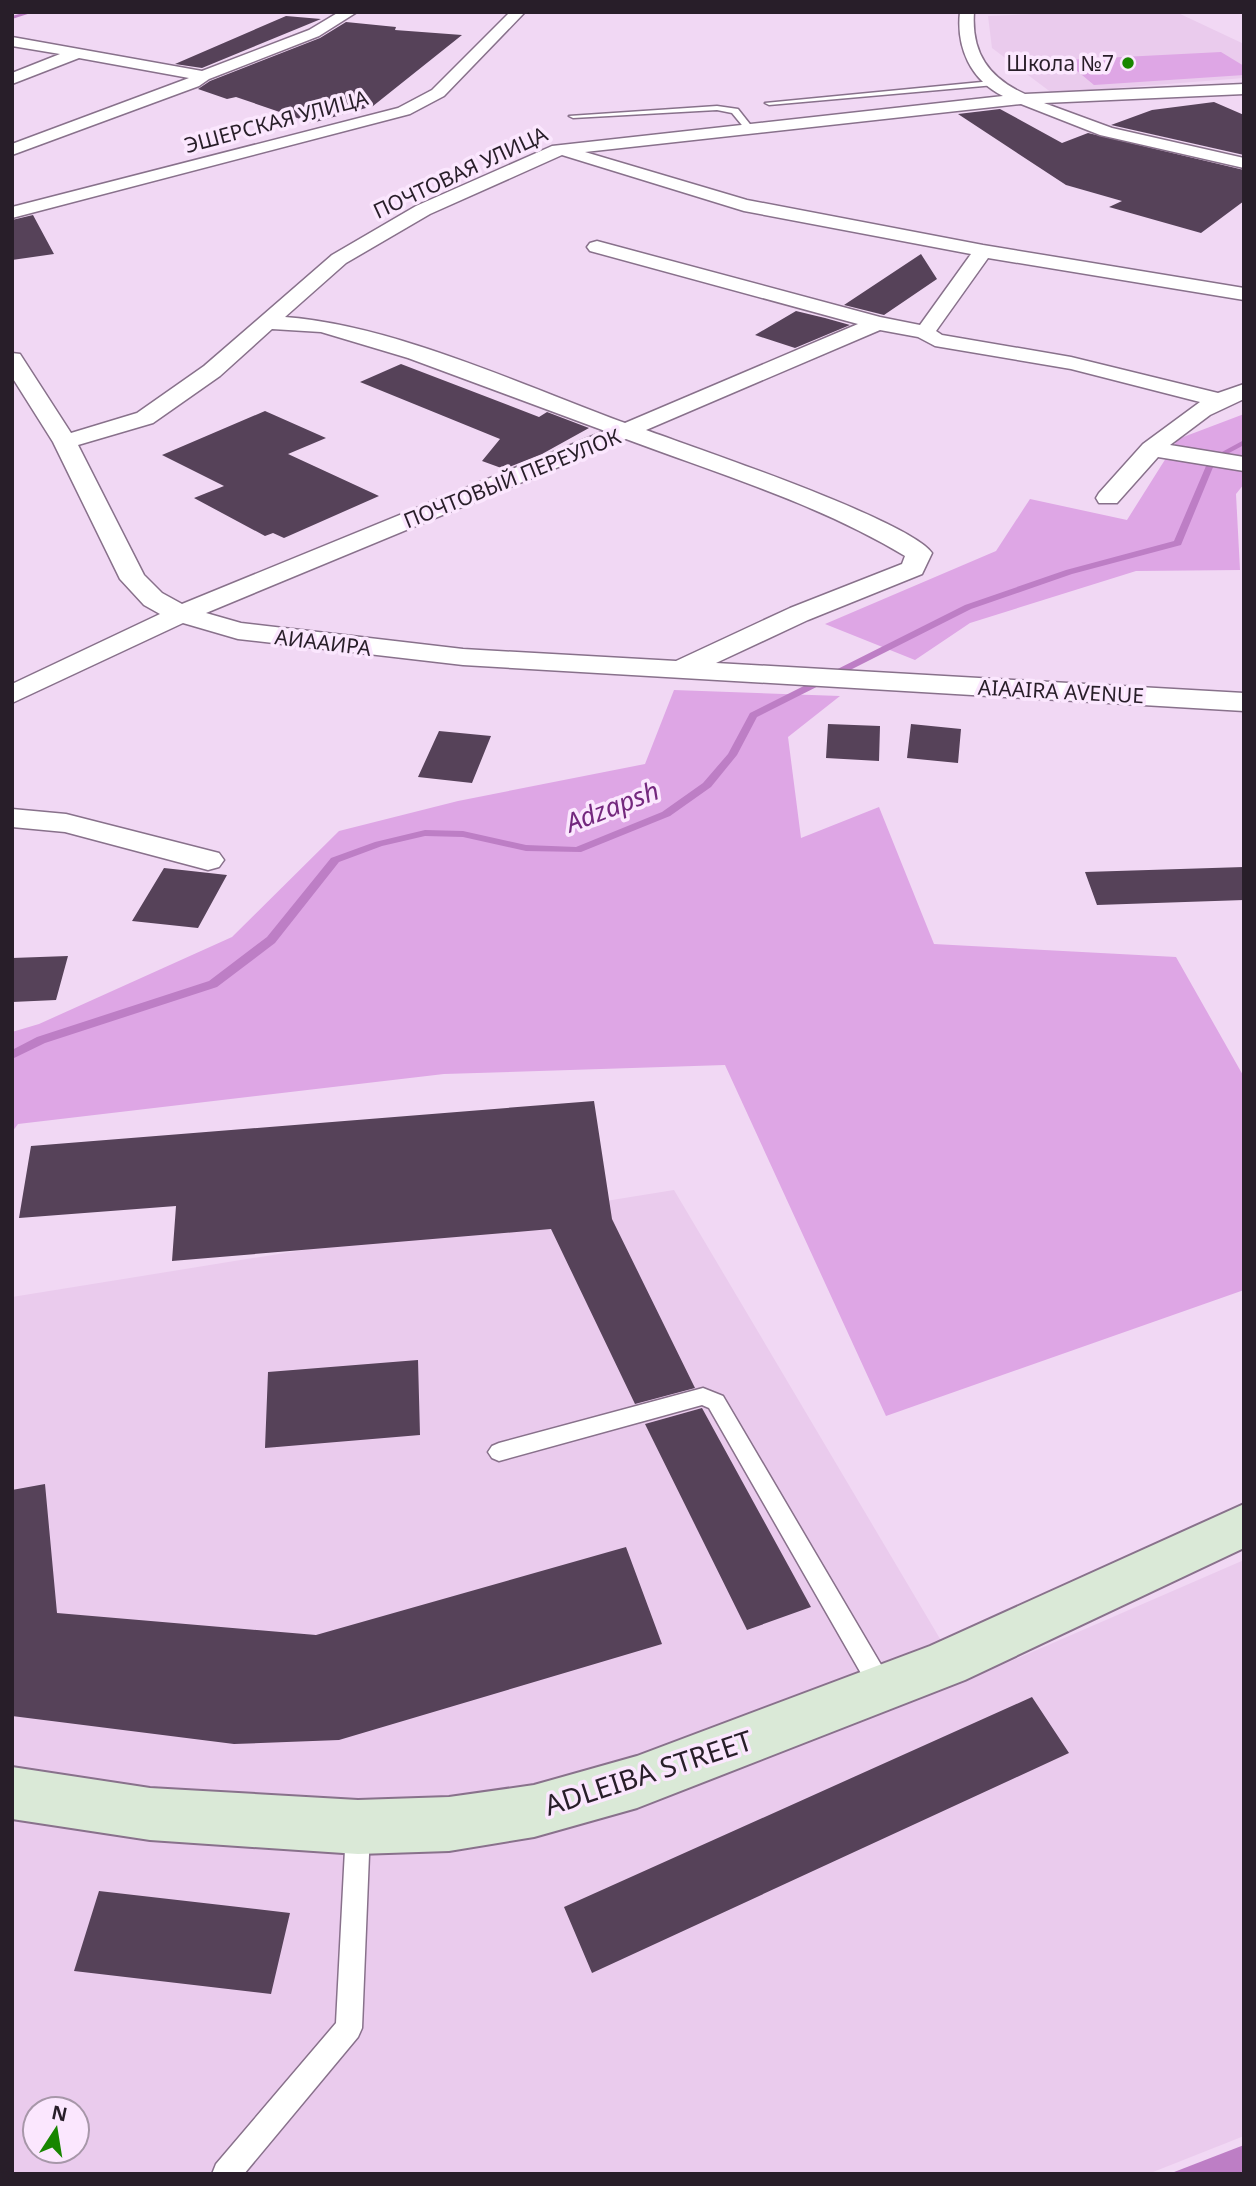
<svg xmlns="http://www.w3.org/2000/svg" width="1256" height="2186" font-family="'Noto Sans',sans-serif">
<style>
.built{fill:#eacbed;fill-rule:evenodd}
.green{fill:#dea6e5}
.water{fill:#bd7ec5}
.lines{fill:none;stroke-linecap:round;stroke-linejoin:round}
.stream{fill:#bd7ec5;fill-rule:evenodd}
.building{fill:#564259}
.lane-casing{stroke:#88718b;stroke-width:3}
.street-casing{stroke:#88718b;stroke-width:3}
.secondary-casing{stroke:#88718b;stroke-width:4}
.lane{fill:#fff;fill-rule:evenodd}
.street{fill:#fff;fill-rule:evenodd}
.secondary{fill:#dae9d7;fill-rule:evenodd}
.poi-dot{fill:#188600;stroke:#fbe7fe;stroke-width:2.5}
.labels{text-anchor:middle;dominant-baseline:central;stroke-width:7;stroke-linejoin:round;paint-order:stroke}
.far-poi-label{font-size:21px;fill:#281e29;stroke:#fbe7fe;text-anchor:end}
.far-street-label{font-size:21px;fill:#281e29;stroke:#fbe7fe}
.water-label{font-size:26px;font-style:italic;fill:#74287e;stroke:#fbe7fe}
.near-street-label{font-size:28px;fill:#281e29;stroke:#fbe7fe}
</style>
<rect width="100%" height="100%" fill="#f1d8f4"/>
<path class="built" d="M1079,12H1176L1244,44V78L1052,93L992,48L988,16Z
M674,1190L965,1681L1244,1560V2136L1148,2174H12V1297ZM35,2109H77V2151H35Z"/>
<path class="green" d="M1221,52L1244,66V75L1094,85L1064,60Z
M1244,414V484L1236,494L1240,570L1136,571L970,623L915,660L825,624L996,551L1030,499L1127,520L1178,439Z
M674,690L840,696L788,737L801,838L879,807L934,944L1176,957L1244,1077V1290L886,1416L725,1065L444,1074L18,1124L12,1132V1032L39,1024L232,937L339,831L458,801L645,764Z"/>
<path class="water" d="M1244,2145V2174H1169Z"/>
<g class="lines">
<path class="stream" d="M26,12H34L12,19V16Z
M1244,440V445L1216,460L1181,545L1072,574L971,609L757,717L737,755L711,787L670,816L581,852L526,851L463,837L425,836L382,846L339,862L275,943L217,987L45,1043L12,1059V1050L37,1037L209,981L267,937L331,858L375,842L425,830L463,831L526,845L576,847L662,812L703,783L728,754L750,713L965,605L1066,570L1174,541L1209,459Z"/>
</g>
<path class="building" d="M286,16L321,19L202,68L175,64Z
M346,22L396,27L395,30L462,35L373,106L312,123L236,97L227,99L198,89L210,81L320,38Z
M1214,102L1244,115V155L1111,125L1152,110Z
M1000,109L1062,143L1088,133L1244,170V201L1201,233L1109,207L1122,201L1066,185L958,114Z
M33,215L54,254L12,260V220Z
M921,254L937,279L884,315L844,305Z
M796,311L825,318L850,325L795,348L755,335Z
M401,364L539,417L547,412L589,428L542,454L504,469L482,461L500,439L360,382Z
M265,411L326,438L288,454L379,496L284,538L273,533L265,536L194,498L224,486L162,455Z
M828,724L880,726L879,761L826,758Z
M911,724L961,729L958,763L907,758Z
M439,731L491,736L472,783L418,777Z
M1244,867V900L1097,905L1085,872Z
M164,868L227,875L198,928L132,921Z
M68,956L56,1000L12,1002V958Z
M594,1101L612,1219L695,1388L635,1404L551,1229L172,1261L176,1206L19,1218L31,1146Z
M418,1360L420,1435L265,1448L268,1372Z
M702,1408L811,1607L747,1630L645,1424Z
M45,1484L57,1613L316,1635L626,1547L662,1644L339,1740L234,1744L12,1716V1490Z
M1032,1697L1069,1753L592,1973L564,1907Z
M99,1891L290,1913L271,1994L74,1971Z"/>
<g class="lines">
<defs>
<path id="lane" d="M992,81L995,85L769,105L765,103Z
M717,106L738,109L753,128L746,130L732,113L717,110L573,118L569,116Z
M703,1388L723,1396L890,1680L894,1688L890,1696L882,1699L874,1696L709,1408L702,1405L499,1461L492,1458L488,1452L492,1446L499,1443Z
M358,1818L367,1821L370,1830L362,2028L358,2037L244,2174H212L216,2164L336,2023L346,1830L349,1821Z"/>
<path id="street" d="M339,12H357L319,36L209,79L199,86L12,155V144L189,78L79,58L12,84V73L60,54L12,46V37L202,71L309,30Z
M510,12H525L444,96L410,114L12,218V207L398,108L432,90Z
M960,12H974C971,53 989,78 1025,94L1244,84V94L1044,103L1112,128L1244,158V168L1100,135L1021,104L585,152L747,200L983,245L1244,288V300L988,258L936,331L942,335L1071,357L1218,393L1244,384V399L1210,415L1170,445L1244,457V471L1158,457L1117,503H1099L1096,498L1099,493L1143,444L1200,402L1071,369L935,346L918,337L880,330L646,430C695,448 909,520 932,553L922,574L808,620L716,663L1244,693V711L463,665L238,639L183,623L12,703V684L160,614L144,605L120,579L53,442L12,377V353L20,354L71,433L137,413L204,366L332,255L416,206L552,146L1003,96C971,80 956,48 960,12ZM562,155L744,211L971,254L920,325L880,317L597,241L590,243L587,247L590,251L858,324L625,423C522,385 393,325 285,317L346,263L430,214ZM272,329L321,332L408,358L605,431L182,604L162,593L144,575L78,445L153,423L220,376ZM626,439C719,474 819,504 905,556L902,564L790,608L676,661L463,649L241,623L206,613Z
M12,809L66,814L219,853L224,860L219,867L208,870L65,832L12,827Z"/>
<path id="secondary" d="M1244,1504V1548L965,1680L637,1808L534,1837L449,1851L358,1854L150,1840L12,1819V1767L150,1788L358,1800L449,1797L534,1785L637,1756L930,1646Z"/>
</defs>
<use href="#lane" class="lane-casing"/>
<use href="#street" class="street-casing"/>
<use href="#secondary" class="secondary-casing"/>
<use href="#lane" class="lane"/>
<use href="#street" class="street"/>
<use href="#secondary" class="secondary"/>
</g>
<circle class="poi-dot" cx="1128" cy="63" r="7"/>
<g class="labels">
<g class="far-poi-label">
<text x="1114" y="63">Школа №7</text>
</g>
<g class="far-street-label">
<text transform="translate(276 121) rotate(-15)">ЭШЕРСКАЯ УЛИЦА</text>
<text transform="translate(460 172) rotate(-25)">ПОЧТОВАЯ УЛИЦА</text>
<text transform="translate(512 478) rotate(-22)">ПОЧТОВЫЙ ПЕРЕУЛОК</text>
<text transform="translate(323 642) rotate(7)">АИААИРА</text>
<text transform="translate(1061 691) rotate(3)">AIAAIRA AVENUE</text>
</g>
<g class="water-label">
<text transform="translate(612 806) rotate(-21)">Adzapsh</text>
</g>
<g class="near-street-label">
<text transform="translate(648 1772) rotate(-18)">ADLEIBA STREET</text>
</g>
</g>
<rect width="1256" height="2186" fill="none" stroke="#281e29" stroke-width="28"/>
<g transform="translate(56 2130) rotate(12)"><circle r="33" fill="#fbe7fe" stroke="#a797a9" stroke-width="2"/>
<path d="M0-5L12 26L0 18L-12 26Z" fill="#188600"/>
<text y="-10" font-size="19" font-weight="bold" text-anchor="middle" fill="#281e29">N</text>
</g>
</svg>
